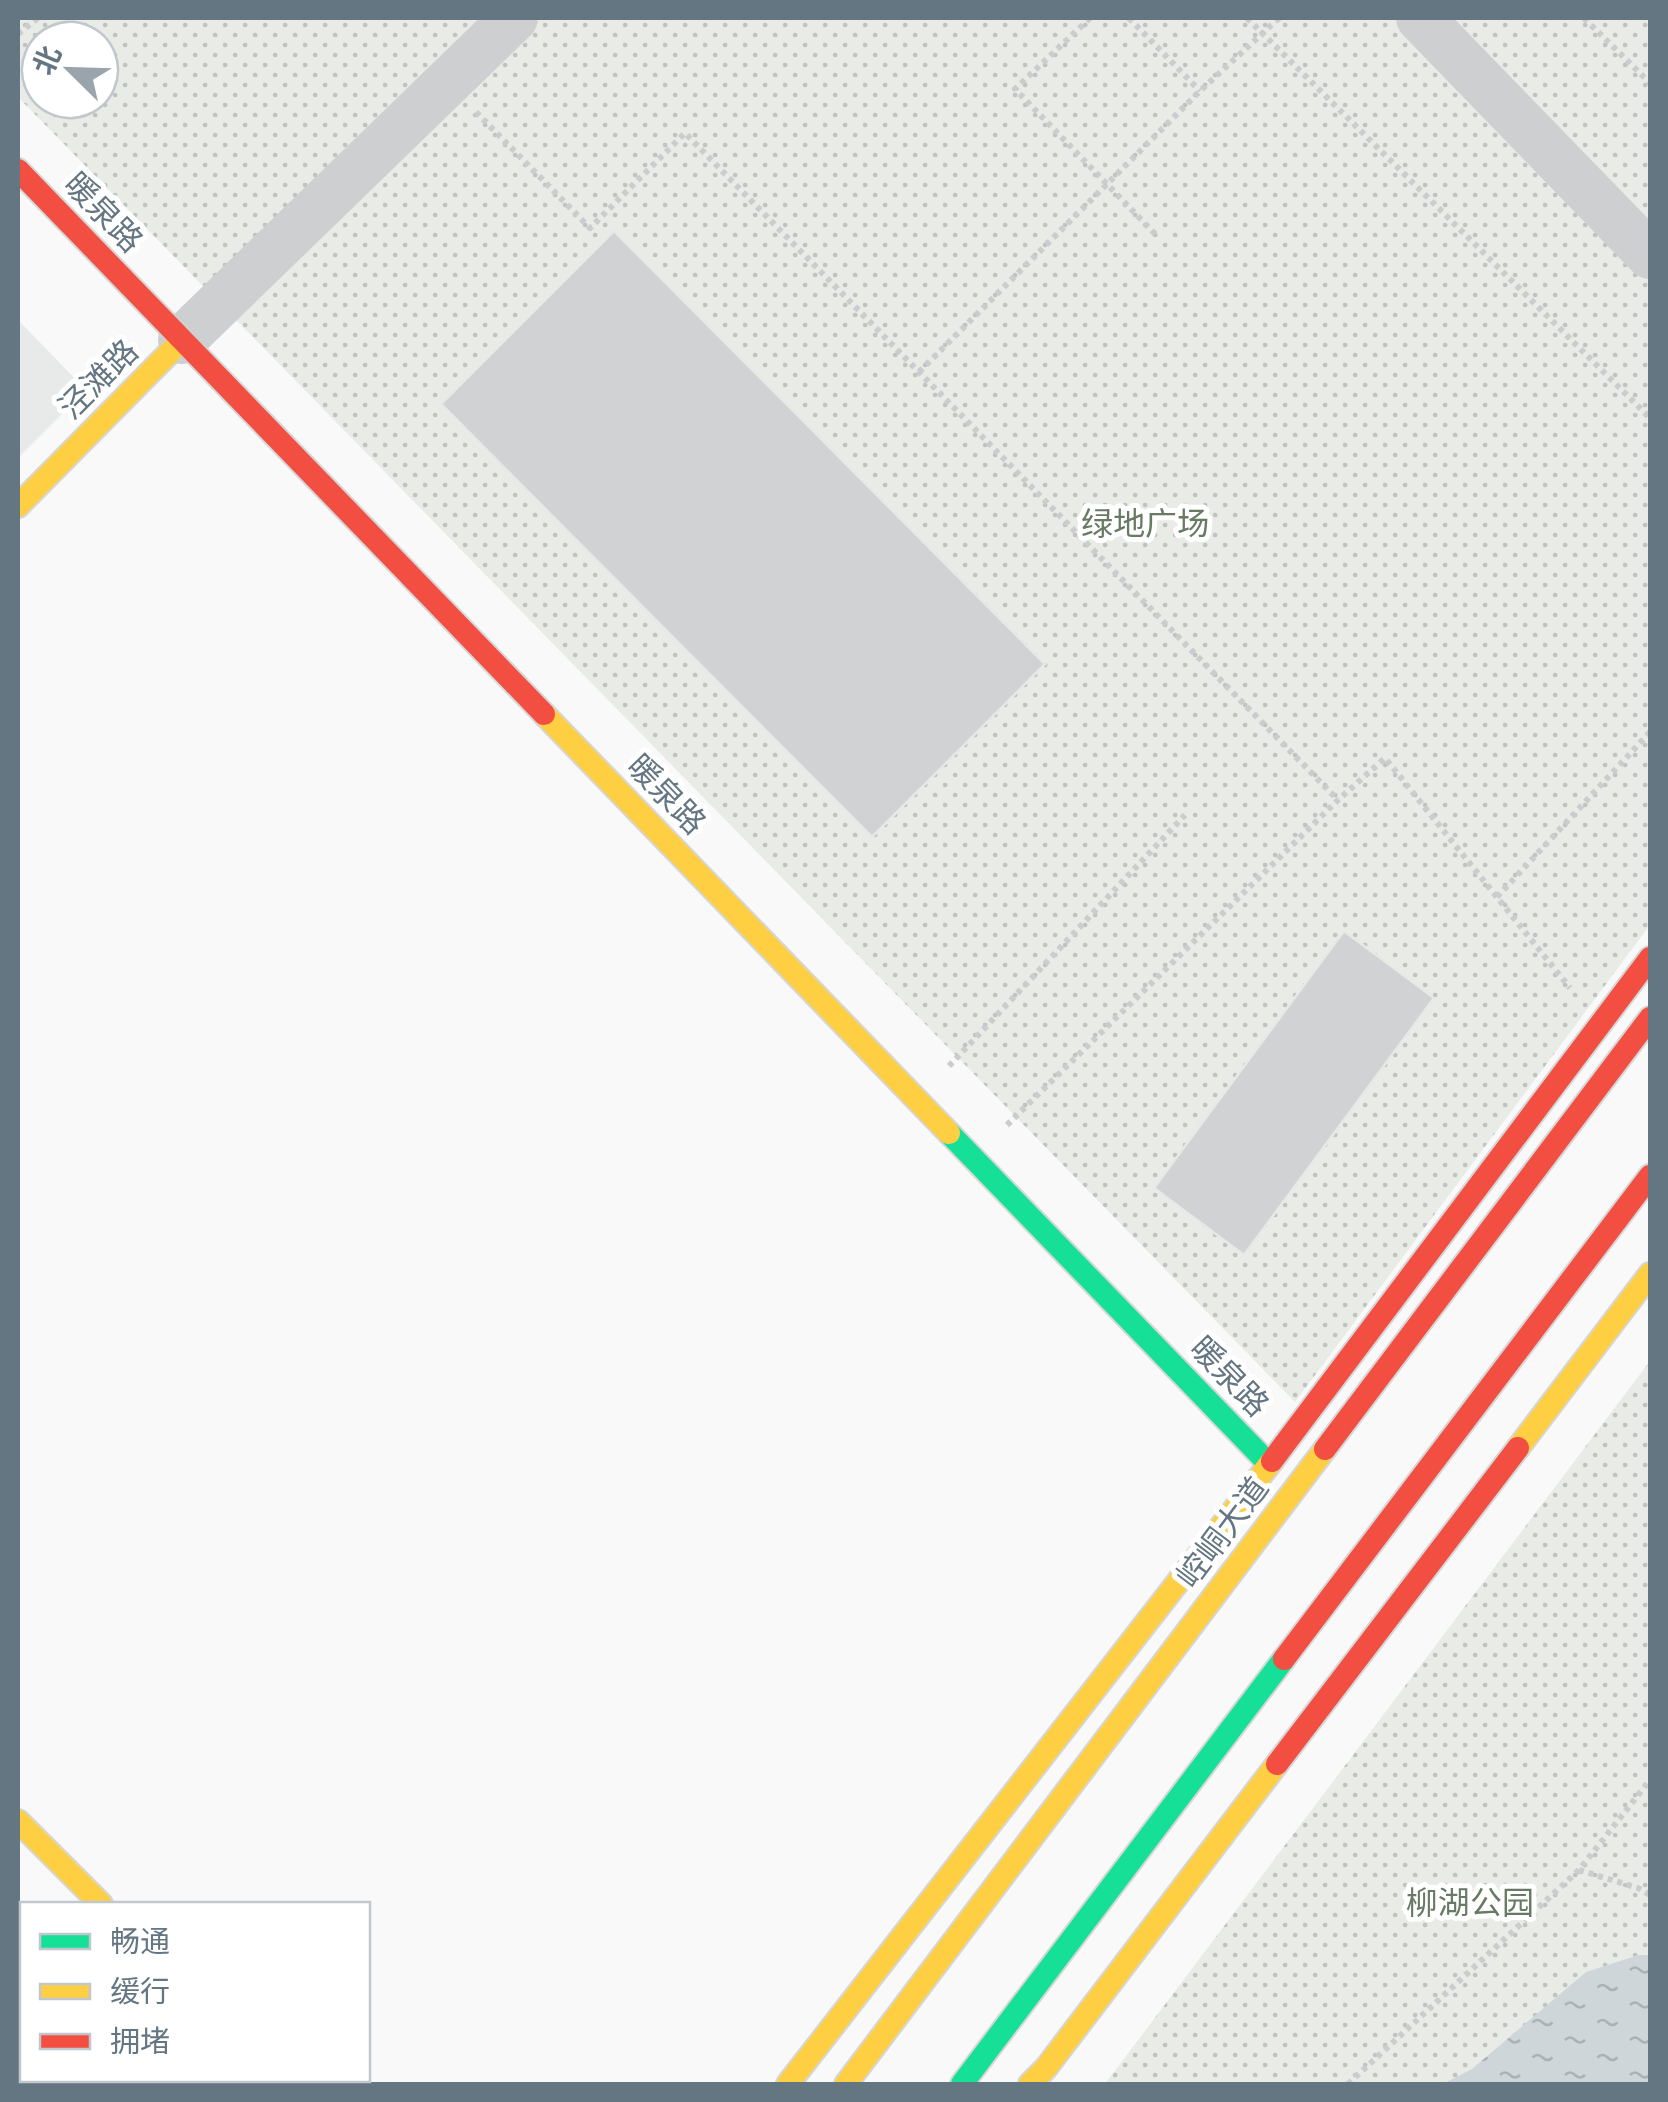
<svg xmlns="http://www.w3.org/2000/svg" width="1668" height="2102" font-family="Raleway,'Noto Sans SC',sans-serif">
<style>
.built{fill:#e8e9e9}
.park{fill:url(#park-dots);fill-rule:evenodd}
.water{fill:url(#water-ripples)}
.building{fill:#d0d2d3;stroke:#e8e8e8;stroke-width:2.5}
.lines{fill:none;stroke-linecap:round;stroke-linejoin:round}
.fast-casing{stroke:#d5d6d7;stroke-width:26}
.slow-casing{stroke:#d5d6d7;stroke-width:26}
.jam-casing{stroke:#d5d6d7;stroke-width:26}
.path{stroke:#cbcccd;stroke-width:6;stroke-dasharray:5 5;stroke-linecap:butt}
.street{stroke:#cecfd0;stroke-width:48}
.fast{stroke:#16e098;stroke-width:22}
.slow{stroke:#ffcf43;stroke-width:22}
.jam{stroke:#f24e42;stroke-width:22}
.labels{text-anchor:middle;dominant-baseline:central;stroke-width:10;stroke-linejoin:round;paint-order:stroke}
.street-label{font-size:32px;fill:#657683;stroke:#fff}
.park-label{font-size:32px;fill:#687a64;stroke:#fff}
</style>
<defs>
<pattern id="park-dots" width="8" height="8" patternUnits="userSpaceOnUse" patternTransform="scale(2.5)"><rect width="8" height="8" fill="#e8ebe6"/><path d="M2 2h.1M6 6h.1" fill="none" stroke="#c0c3c0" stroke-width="1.8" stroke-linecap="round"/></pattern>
<pattern id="water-ripples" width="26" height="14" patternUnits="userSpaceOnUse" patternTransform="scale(2.5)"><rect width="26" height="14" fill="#ced6d9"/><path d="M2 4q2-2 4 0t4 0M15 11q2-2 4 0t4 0" fill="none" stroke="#abb2b5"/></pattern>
</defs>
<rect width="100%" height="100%" fill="#f9f9f9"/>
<path class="built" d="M18,320L86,390L18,458Z"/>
<path class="park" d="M18,18H1650V925L1295,1402L18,97ZM40,40H100V100H40Z
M1650,1361V2084H1105Z"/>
<path class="water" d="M1639,1955H1650V2084H1443L1472,2069L1586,1972Z"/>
<path class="building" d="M614,231L1045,664L872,837L441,404Z
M1344,931L1434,998L1244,1255L1154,1188Z"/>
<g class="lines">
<defs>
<path id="fast" d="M949,1133L1269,1464
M275,2080L280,2084
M962,2084L1284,1659"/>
<path id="slow" d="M18,506L182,340
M544,714L949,1133
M1518,1448L1650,1274
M18,1821L101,1904
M788,2084L1272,1461
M846,2084L1325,1449
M1030,2084L1046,2068L1277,1764"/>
<path id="jam" d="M18,170L544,714
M1325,1449L1650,1018
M1272,1461L1650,958
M1284,1659L1650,1176
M1277,1764L1518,1448"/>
</defs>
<use href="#fast" class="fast-casing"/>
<use href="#slow" class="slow-casing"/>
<use href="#jam" class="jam-casing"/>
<path class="path" d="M1090,18L1015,89L1158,237
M1129,18L1200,91
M1247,18L1650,418
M1584,18L1650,83
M18,34L38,18
M476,112L590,228L685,133L1338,800
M919,372L1200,91L1279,18
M1497,897L1650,732
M949,1066L1185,815
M1007,1125L1338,800L1385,758L1570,988
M1579,1870L1638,1888L1650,1895
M1348,2084L1579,1870L1650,1780"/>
<path class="street" d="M1420,18L1650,255
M182,340L514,18"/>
<use href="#fast" class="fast"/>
<use href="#slow" class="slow"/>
<use href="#jam" class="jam"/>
</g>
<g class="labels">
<g class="street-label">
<text transform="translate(104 212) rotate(46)">暖泉路</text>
<text transform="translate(98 379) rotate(-45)">泾滩路</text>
<text transform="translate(667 794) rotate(46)">暖泉路</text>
<text transform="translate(1230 1376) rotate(46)">暖泉路</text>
<text transform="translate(1222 1532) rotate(-53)">崆峒大道</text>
</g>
<g class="park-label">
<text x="1145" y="523">绿地广场</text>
<text x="1470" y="1902">柳湖公园</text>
</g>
</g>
<rect width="1668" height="2102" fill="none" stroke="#657683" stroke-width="40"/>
<rect x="20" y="1902" width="350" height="180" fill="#ffffff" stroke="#c1c8cd" stroke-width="2.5"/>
<rect x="40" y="1934" width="50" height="15" fill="#16e098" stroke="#c1c8cd" stroke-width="2.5"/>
<text x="110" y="1952" font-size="30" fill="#657683">畅通</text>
<rect x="40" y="1984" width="50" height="15" fill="#ffcf43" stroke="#c1c8cd" stroke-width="2.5"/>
<text x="110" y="2002" font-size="30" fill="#657683">缓行</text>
<rect x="40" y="2034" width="50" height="15" fill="#f24e42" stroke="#c1c8cd" stroke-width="2.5"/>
<text x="110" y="2052" font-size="30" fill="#657683">拥堵</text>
<g transform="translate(70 70) rotate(293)"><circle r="48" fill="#ffffff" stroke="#c1c8cd" stroke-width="2.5"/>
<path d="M0-8L18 38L0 25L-18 38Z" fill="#99a4ac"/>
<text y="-15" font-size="28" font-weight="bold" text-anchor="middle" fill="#657683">北</text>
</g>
</svg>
